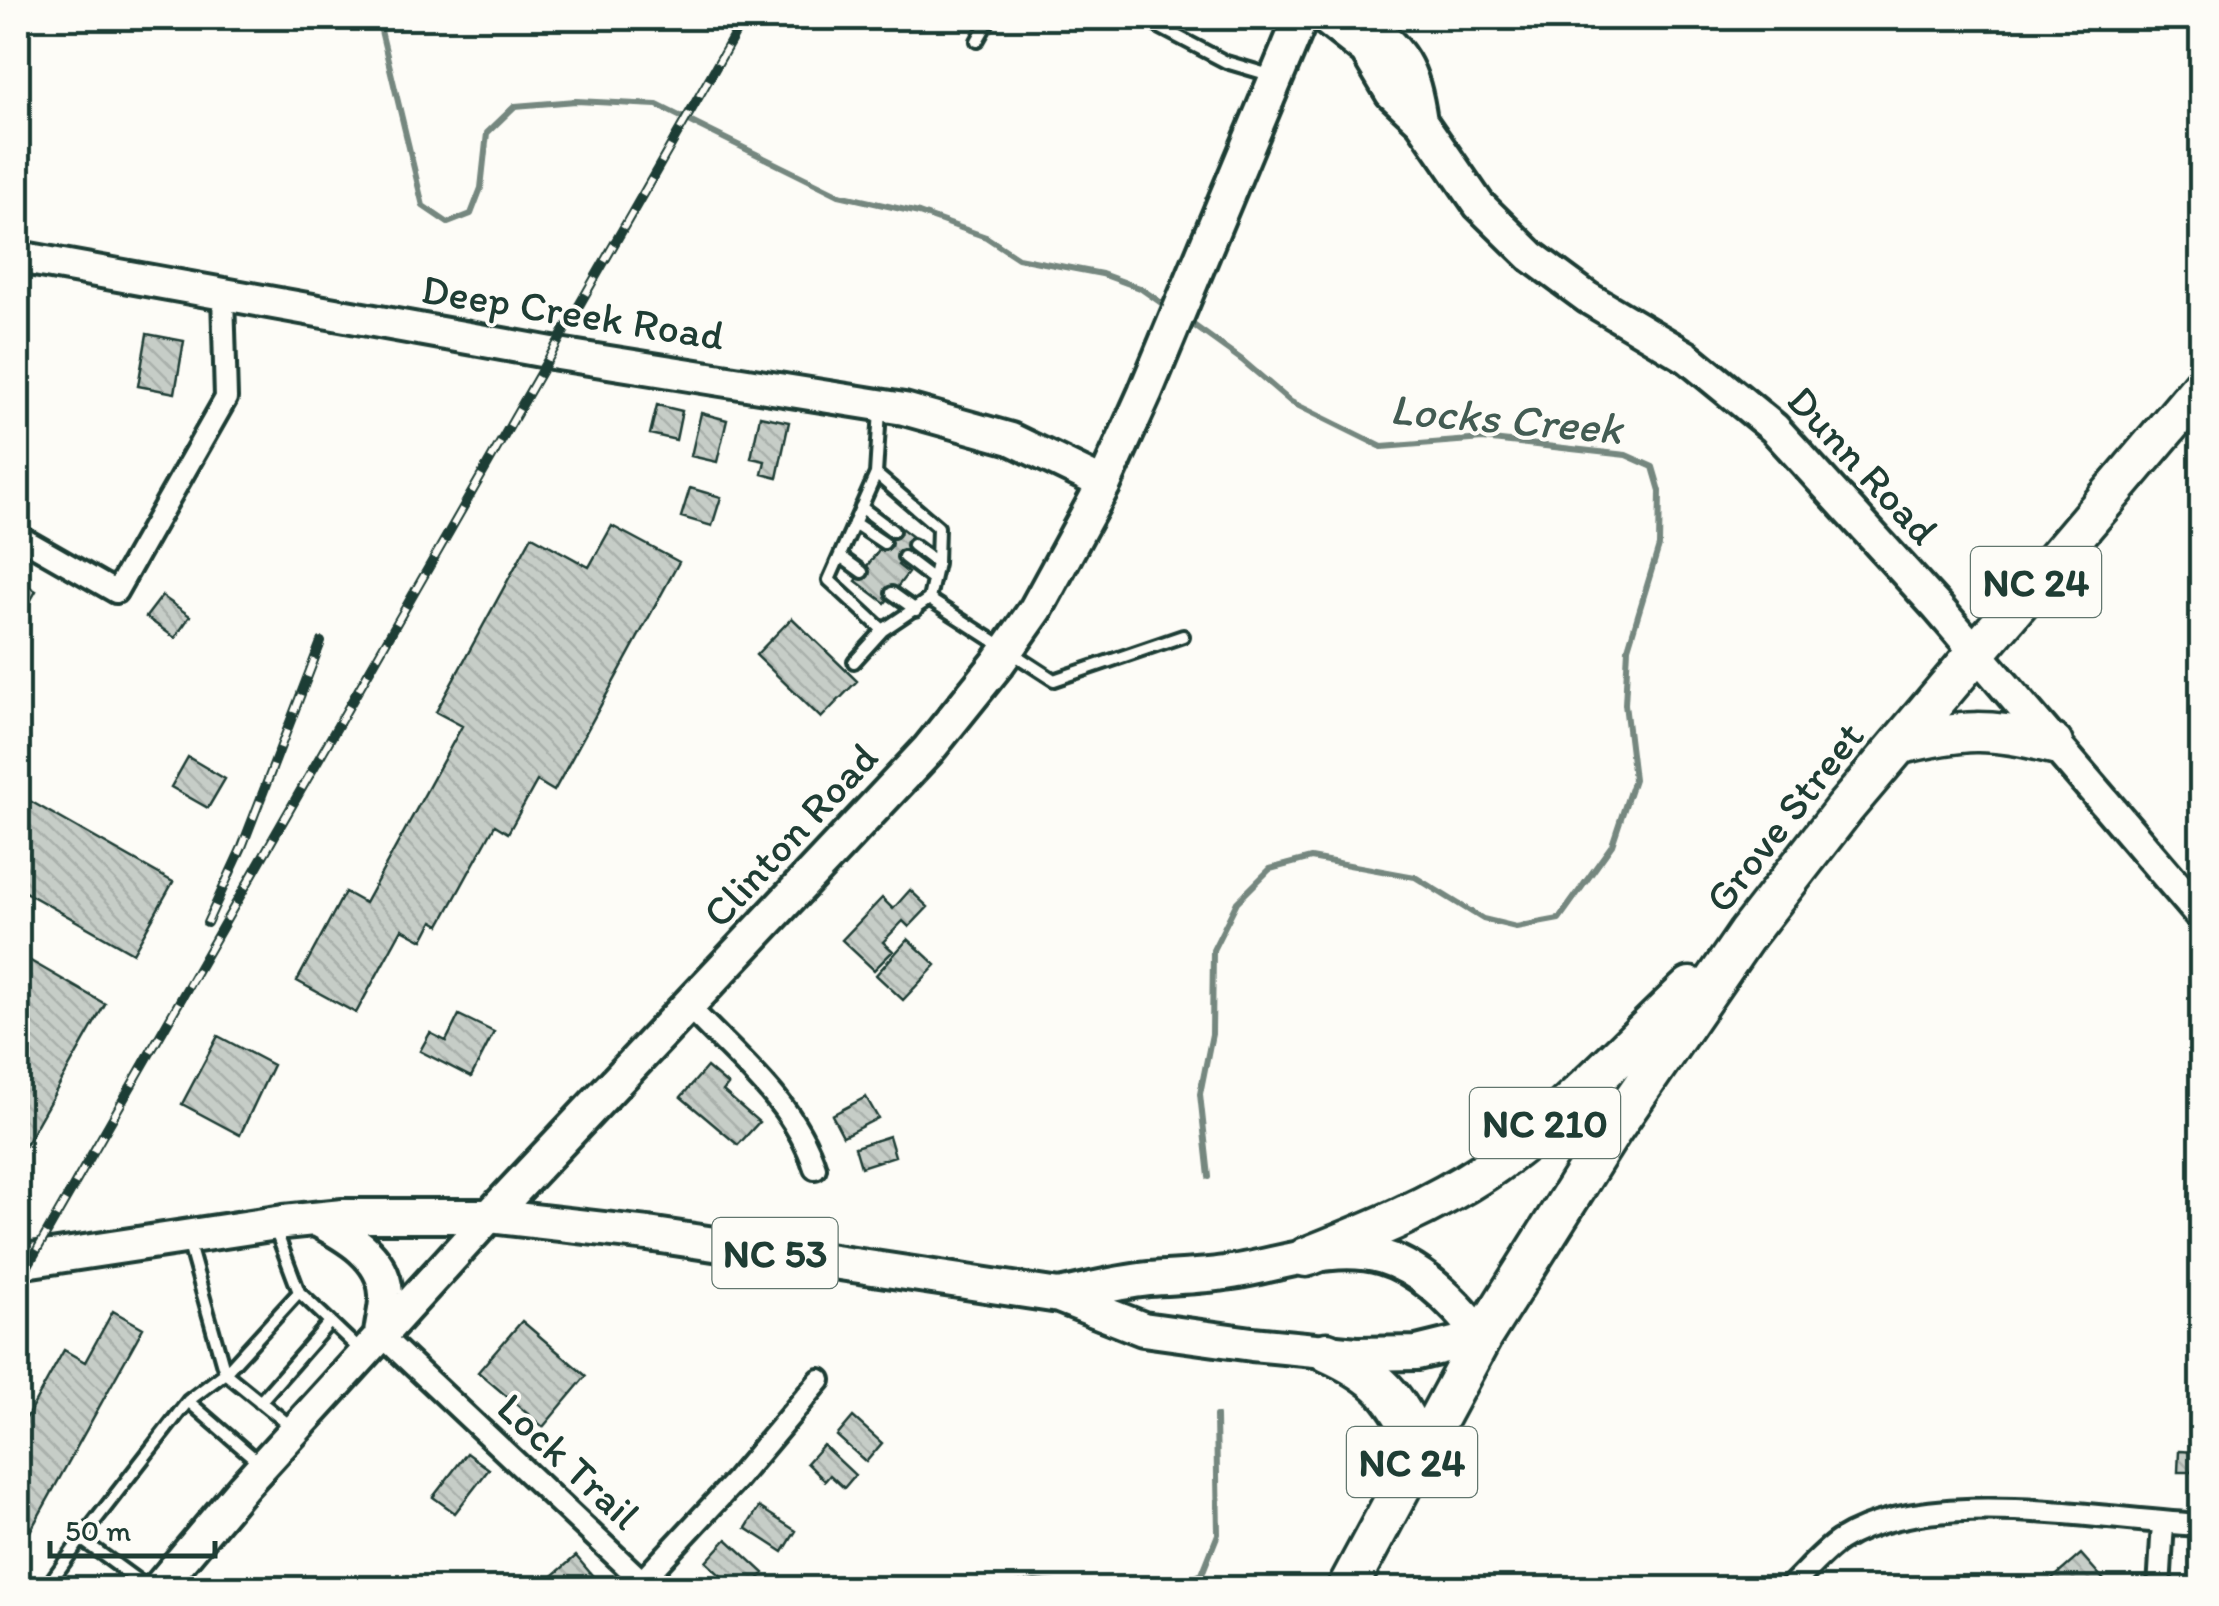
<svg xmlns="http://www.w3.org/2000/svg" width="2219" height="1606" font-family="Itim,sans-serif">
<style>
.lines{fill:none;stroke-linecap:round;stroke-linejoin:round}
.stream{stroke:#75877f;stroke-width:6}
.building{fill:url(#building-back-hatch);stroke:#1f3d34;stroke-width:2.5}
.lane-casing{stroke:#1f3d34;stroke-width:18}
.street-casing{stroke:#1f3d34;stroke-width:28}
.secondary-casing{stroke:#1f3d34;stroke-width:38}
.primary-casing{stroke:#1f3d34;stroke-width:40}
.highway-casing{stroke:#1f3d34;stroke-width:45}
.lane{stroke:#fdfcf7;stroke-width:10}
.street{stroke:#fdfcf7;stroke-width:20}
.secondary{stroke:#fdfcf7;stroke-width:30}
.primary{stroke:#fdfcf7;stroke-width:32}
.highway{stroke:#fdfcf7;stroke-width:38}
.rail-casing{stroke:#1f3d34;stroke-width:10}
.rail{stroke:#fdfcf7;stroke-width:6;stroke-dasharray:19;stroke-linecap:butt}
.labels{text-anchor:middle;dominant-baseline:central;stroke-width:8;stroke-linejoin:round;paint-order:stroke}
.shield{fill:#fdfcf7;stroke:#62766e;stroke-width:2.5}
.shield-label{font-size:40px;font-weight:bold;fill:#1f3d34}
.street-label{font-size:42px;fill:#1f3d34;stroke:#fdfcf7}
.water-label{font-size:45px;font-style:italic;fill:#435c53;stroke:#fdfcf7}
</style>
<defs>
<pattern id="building-back-hatch" width="6" height="6" patternUnits="userSpaceOnUse" patternTransform="scale(2.5)"><rect width="6" height="6" fill="#c6cdc7"/><path d="M-1 5l2 2M0 0l6 6M5-1l2 2" fill="none" stroke="#aab1ac"/></pattern>
</defs>
<rect width="100%" height="100%" fill="#fdfcf7"/>
<filter id="ink" filterUnits="userSpaceOnUse"><feTurbulence type="fractalNoise" baseFrequency=".01" numOctaves="2"/><feDisplacementMap in="SourceGraphic" scale="20" xChannelSelector="R" yChannelSelector="G"/><feConvolveMatrix kernelMatrix="1 2 1 2 8 2 1 2 1" color-interpolation-filters="sRGB"/></filter>
<g filter="url(#ink)">
<g class="lines">
<path class="stream" d="M378,18L423,206L448,223L471,214L481,188L487,133L515,106L576,101L657,105L839,195L919,213L986,237L1018,258L1102,274L1140,288L1170,309
M1185,319L1242,360L1291,402L1382,447L1483,439L1626,455L1653,467L1660,491L1659,546L1628,648L1625,704L1634,779L1612,845L1559,919L1516,927L1483,919L1415,877L1311,858L1270,869L1237,902L1213,950L1212,1034L1200,1094L1209,1177
M996,1588L1035,1582L1104,1588
M1173,1588L1202,1574L1218,1534L1216,1416"/>
</g>
<path class="building" d="M147,334L184,341L175,393L138,386Z
M657,405L682,411L676,440L650,434Z
M701,413L727,420L717,462L691,456Z
M760,416L789,422L777,478L762,474L765,461L751,458Z
M690,488L721,497L712,526L681,517Z
M897,525L917,540L898,565L908,573L885,603L856,581Z
M612,526L679,562L554,791L537,781L508,833L495,825L440,925L433,921L423,940L402,929L356,1013L297,981L345,892L365,903L462,726L436,712L532,536L589,567Z
M18,580L36,591L19,621L18,620Z
M162,596L190,616L175,638L146,617Z
M792,618L857,681L821,718L756,655Z
M188,757L225,779L208,808L171,787Z
M23,797L173,882L133,953L18,888V806Z
M910,890L928,907L909,927L903,921L883,942L893,951L874,970L842,940L882,898L893,909Z
M908,939L936,965L903,1000L876,975Z
M22,956L105,1004L18,1158V965Z
M459,1015L494,1032L471,1077L420,1051L430,1033L446,1041Z
M218,1036L273,1065L240,1135L182,1104Z
M707,1067L728,1085L723,1091L759,1122L738,1145L681,1097Z
M866,1097L878,1118L843,1136L832,1115Z
M889,1136L895,1156L861,1167L855,1147Z
M113,1311L143,1328L18,1553V1433L64,1350L85,1362Z
M522,1321L586,1376L543,1427L478,1372Z
M853,1417L882,1443L866,1462L837,1436Z
M823,1445L855,1475L844,1488L830,1475L825,1481L807,1463Z
M2179,1451L2196,1452L2195,1472H2178Z
M467,1453L489,1469L455,1513L433,1497Z
M759,1507L796,1531L783,1552L746,1528Z
M727,1539L764,1573L750,1588H734L706,1562Z
M2081,1554L2111,1588H2044L2043,1587Z
M576,1556L597,1581L588,1588H543L541,1586Z"/>
<g class="lines">
<defs>
<path id="lane" d="M1142,18L1226,62L1270,75
M977,41L990,18
M880,410L876,474L938,527L937,563L929,599L1054,680L1183,636
M876,474L829,580L883,630L929,599
M861,507L893,531
M854,523L884,543
M913,545L937,563
M840,556L862,572
M904,557L933,579
M892,593L916,610
M854,662L883,630
M274,1226L299,1292L225,1373L294,1429
M299,1292L363,1353
M188,1401L262,1465
M260,1402L330,1322
M81,1539L148,1588
M46,1588L81,1539L188,1401L225,1373L188,1241"/>
<path id="street" d="M18,536L116,592L226,398L223,296
M688,1006C734,1056 794,1101 815,1168
M381,1335L642,1581L736,1480L820,1380
M1789,1588C1805,1573 1821,1553 1839,1541C1927,1485 2100,1520 2202,1525
M2159,1588L2163,1523"/>
<path id="secondary" d="M1324,18L1366,51L1391,93L1421,121L1479,205L1531,256L1588,298L1687,357L1774,428L1938,608L2202,916
M1359,18C1403,51 1413,67 1421,121
M18,257L552,353L904,409L1011,439L1104,484
M158,1588L243,1487L490,1216"/>
<path id="primary" d="M490,1216L928,750L998,663L1036,609L1104,484L1145,393L1301,18
M316,1219C346,1235 384,1256 386,1294C387,1307 382,1322 381,1335
M18,1262L284,1222L343,1216H490L648,1234L1059,1296L1143,1329L1252,1344L1357,1354L1417,1353L1482,1337C1457,1305 1423,1269 1383,1257C1332,1242 1275,1267 1225,1273C1199,1277 1174,1277 1149,1279C1119,1282 1088,1290 1059,1296"/>
<path id="highway" d="M1898,745C1962,729 1989,727 2053,744
M1306,1257C1368,1232 1429,1208 1485,1171C1560,1120 1624,1049 1690,987
M1327,1352C1380,1376 1396,1396 1420,1448
M1347,1588L1482,1337L1611,1132L1747,934L1844,809L2202,386"/>
</defs>
<use href="#lane" class="lane-casing"/>
<use href="#street" class="street-casing"/>
<use href="#secondary" class="secondary-casing"/>
<use href="#primary" class="primary-casing"/>
<use href="#highway" class="highway-casing"/>
<use href="#lane" class="lane"/>
<use href="#street" class="street"/>
<use href="#secondary" class="secondary"/>
<use href="#primary" class="primary"/>
<use href="#highway" class="highway"/>
<defs>
<path id="rail" d="M207,923L242,847L321,642
M18,1283L744,18"/>
</defs>
<use href="#rail" class="rail-casing"/>
<use href="#rail" class="rail"/>
</g>
</g>
<g class="labels">
<g class="shield">
<rect x="1971" y="547" width="130" height="70" rx="8"/>
<rect x="1470" y="1088" width="150" height="70" rx="8"/>
<rect x="712.5" y="1218" width="125" height="70" rx="8"/>
<rect x="1347" y="1427" width="130" height="70" rx="8"/>
</g>
<g class="shield-label">
<text x="2036" y="582">NC 24</text>
<text x="1545" y="1123">NC 210</text>
<text x="775" y="1253">NC 53</text>
<text x="1412" y="1462">NC 24</text>
</g>
<g class="street-label">
<text transform="translate(573 312) rotate(9)">Deep Creek Road</text>
<text transform="translate(1863 465) rotate(47)">Dunn Road</text>
<text transform="translate(1784 817) rotate(-52)">Grove Street</text>
<text transform="translate(790 835) rotate(-47)">Clinton Road</text>
<text transform="translate(569 1461) rotate(43)">Lock Trail</text>
</g>
<g class="water-label">
<text transform="translate(1506 418) rotate(5)">Locks Creek</text>
</g>
</g>
<rect width="2219" height="1606" fill="none" stroke="#fdfcf7" stroke-width="60"/>
<rect x="30" y="30" width="2159" height="1546" fill="none" stroke="#1f3d34" stroke-width="4" filter="url(#ink)"/>
<path d="M50 1541v15h165v-15" fill="none" stroke="#1f3d34" stroke-width="5"/>
<text x="65" y="1541" font-size="30" fill="#1f3d34" stroke="#fdfcf7" stroke-width="8" paint-order="stroke">50 m</text>
</svg>
